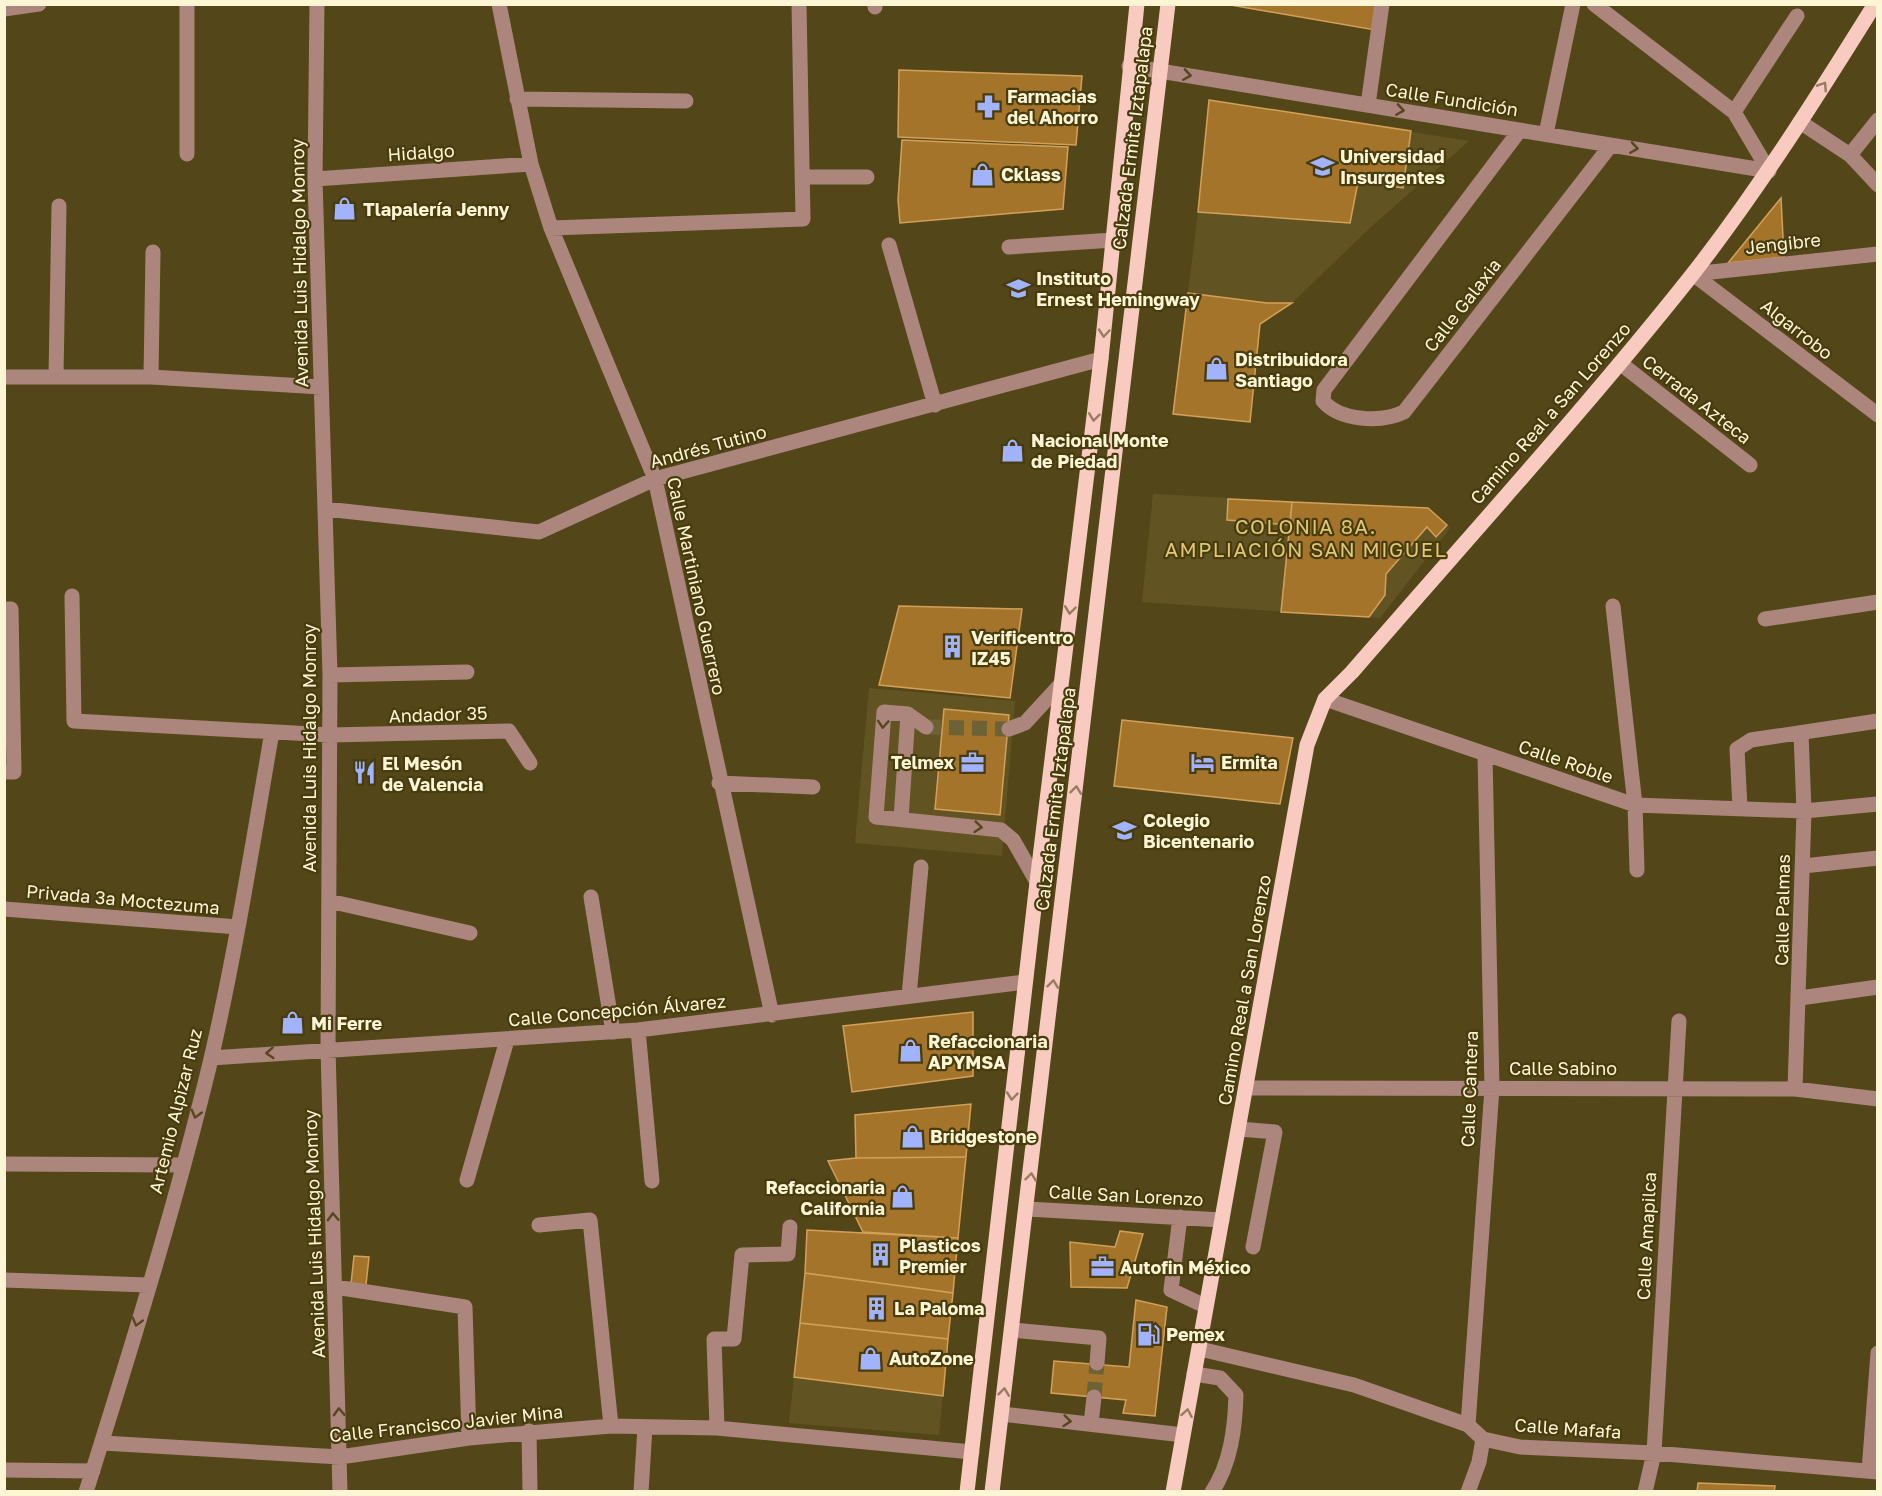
<svg xmlns="http://www.w3.org/2000/svg" width="1882" height="1496" font-family="'Golos Text',sans-serif">
<style>
.built{fill:#625422}
.building{fill:#a5742b;stroke:#d3a059;stroke-width:1.5}
.lines{fill:none;stroke-linecap:round;stroke-linejoin:round}
.minor-tunnel{stroke:#6d6136;stroke-width:15;stroke-dasharray:15 8;stroke-linecap:butt}
.minor{stroke:#ac867d;stroke-width:15}
.major{stroke:#f9cbc0;stroke-width:15}
.oneway{stroke:#57471f}
.oneway2{stroke:#987c5e}
.labels{text-anchor:middle;dominant-baseline:central;stroke-width:4.5;stroke-linejoin:round;paint-order:stroke}
.poi-label{font-size:18px;font-weight:bold;fill:#fef5d5;stroke:#483c0e;text-anchor:start}
.street-label{font-size:18px;fill:#fef5d5;stroke:#483c0e}
.neighbourhood-label{font-size:20px;letter-spacing:1.5px;fill:#dfc774;stroke:#483c0e}
</style>
<rect width="100%" height="100%" fill="#53471a"/>
<path class="built" d="M1209,100L1469,141L1373,225L1292,303L1260,324L1250,422L1173,414L1198,212Z
M1153,494L1428,508L1450,528L1380,618L1142,602Z
M869,688L1015,701L1002,856L855,843Z
M800,1323L948,1339L939,1435L789,1423Z"/>
<path class="building" d="M1225,4H1378L1375,30Z
M899,70L1082,76L1076,145L898,137Z
M1209,100L1411,131L1403,188L1358,182L1350,223L1198,212Z
M902,140L1068,147L1063,209L900,223L898,200Z
M1781,198L1784,257L1728,263Z
M1188,293L1267,303H1292L1260,324L1250,422L1173,414Z
M1228,499L1292,502L1290,525L1227,520Z
M1292,502L1428,508L1447,525L1436,537L1427,527L1386,574L1385,595L1369,617L1281,612Z
M899,606L1022,609L1010,698L879,685Z
M944,709L1009,715L1000,815L935,809Z
M1122,720L1293,738L1280,804L1114,786Z
M973,1012V1076L852,1092L843,1026Z
M971,1104L966,1157L856,1158L855,1115Z
M966,1157L958,1238L863,1232L828,1161L856,1158Z
M807,1230L958,1238L953,1293L805,1273Z
M1120,1231L1143,1234L1127,1288L1071,1287L1070,1242L1115,1247Z
M354,1256L369,1257L366,1285L351,1284Z
M805,1273L953,1293L948,1339L800,1323Z
M1136,1300L1167,1307L1155,1416L1123,1413L1126,1400L1051,1393L1054,1361L1129,1367Z
M800,1323L948,1339L943,1396L794,1377Z
M1698,1483L1775,1486L1774,1492H1697Z"/>
<g class="lines">
<path class="minor-tunnel" d="M926,727L1009,729
M1094,1397L1097,1363"/>
<path class="minor" d="M187,4V154
M317,4L315,179L330,675L328,1048L340,1492
M499,4L531,164L551,228L655,479L772,1015
M875,4V7
M1594,4L1734,112L1769,171
M4,9L39,4
M1129,66L1769,171
M517,99L686,101
M1368,105L1382,4
M1734,112L1797,16
M1800,122L1850,155L1878,185
M1520,130L1324,390L1323,401C1340,421 1381,423 1404,412L1611,145
M1546,134L1573,4
M1850,155L1878,120
M802,177H867
M315,179L531,164
M551,228L803,219L799,4
M889,245L935,405
M1009,247L1113,240
M1693,274L1878,415
M1693,274L1878,254
M1620,363L1750,465
M4,377H151L321,387
M56,377L59,206
M151,377L153,252
M325,509L539,532L655,479L1101,359
M72,596L74,721L330,735L509,731L530,763
M1613,606L1635,805L1637,870
M4,609H11L14,772H4
M1765,619L1878,602
M330,675L467,672
M1325,699L1635,805L1804,811L1878,804
M926,727L908,714L884,712L876,817L1001,830L1013,840L1037,882
M1009,729L1025,723L1060,685
M719,783L813,787
M1740,808L1737,749L1751,740L1878,721
M901,819L908,714
M1803,866L1878,858
M591,897L613,1032
M329,901L470,933
M4,909L238,927
M909,996L921,867
M1800,998L1878,987
M638,1030L652,1181
M211,1058L638,1030L1025,982
M1247,1088L1795,1089L1878,1099
M1795,1089L1804,811L1801,733
M1239,1129L1275,1132L1253,1247
M4,1164L183,1165
M467,1180L507,1040
M1027,1209L1222,1220
M1180,1217L1171,1290L1205,1306
M539,1225L590,1220L611,1426
M4,1280L148,1285
M335,1287L465,1307L469,1438
M1012,1330L1099,1338L1097,1363
M1200,1349L1354,1385L1468,1425L1483,1439L1520,1447L1654,1453L1878,1472
M1194,1374L1220,1378L1236,1395C1235,1428 1231,1463 1212,1492
M1002,1414L1183,1435
M1091,1424L1094,1397
M1468,1425L1492,1088L1485,754
M717,1428L714,1339H734L742,1255L788,1254L790,1227
M529,1431L530,1492
M103,1443L340,1457L469,1438L611,1426L717,1428L972,1452
M1877,1469L1869,1471L1878,1353
M4,1470L93,1471
M86,1492C131,1349 176,1204 211,1059C236,951 253,841 272,732
M641,1492L645,1427
M1468,1492L1479,1462L1483,1439
M1645,1492L1654,1453L1679,1021"/>
<path class="major" d="M967,1492L1037,882L1101,359L1137,4
M992,1492L1168,4
M1173,1492L1307,745L1325,699L1352,672C1466,540 1584,411 1692,275C1759,189 1817,97 1875,4"/>
</g>
<defs><path id="oneway-chevron" d="M-2-3.5L2.5 0L-2 3.5" fill="none" stroke-width="1.6" stroke-linecap="round" stroke-linejoin="round" transform="scale(1.5)"/></defs>
<g class="oneway">
<use href="#oneway-chevron" transform="translate(1187 75) rotate(9)"/>
<use href="#oneway-chevron" transform="translate(1400 110) rotate(9)"/>
<use href="#oneway-chevron" transform="translate(1634 148) rotate(9)"/>
<use href="#oneway-chevron" transform="translate(883 724) rotate(94)"/>
<use href="#oneway-chevron" transform="translate(978 827) rotate(6)"/>
<use href="#oneway-chevron" transform="translate(270 1053) rotate(176)"/>
<use href="#oneway-chevron" transform="translate(196 1114) rotate(105)"/>
<use href="#oneway-chevron" transform="translate(333 1217) rotate(-92)"/>
<use href="#oneway-chevron" transform="translate(137 1322) rotate(106)"/>
<use href="#oneway-chevron" transform="translate(339 1412) rotate(-92)"/>
<use href="#oneway-chevron" transform="translate(1067 1421) rotate(6)"/>
</g>
<g class="oneway2">
<use href="#oneway-chevron" transform="translate(1823 86) rotate(-57)"/>
<use href="#oneway-chevron" transform="translate(1104 333) rotate(95)"/>
<use href="#oneway-chevron" transform="translate(1094 417) rotate(97)"/>
<use href="#oneway-chevron" transform="translate(1070 610) rotate(97)"/>
<use href="#oneway-chevron" transform="translate(1076 790) rotate(-83)"/>
<use href="#oneway-chevron" transform="translate(1053 984) rotate(-83)"/>
<use href="#oneway-chevron" transform="translate(1012 1096) rotate(96)"/>
<use href="#oneway-chevron" transform="translate(1031 1177) rotate(-83)"/>
<use href="#oneway-chevron" transform="translate(1004 1392) rotate(-83)"/>
<use href="#oneway-chevron" transform="translate(1187 1413) rotate(-80)"/>
</g>
<defs>
<symbol id="pharmacy-bare" viewBox="-9 -9 18 18"><path d="M-2-6h4v4h4v4h-4v4h-4v-4h-4v-4h4Z" fill="#a1b3fd" stroke="#483c0e" stroke-width="2.5" paint-order="stroke"/></symbol>
<symbol id="university-bare" viewBox="-9 -9 18 18"><path d="M0-5L7-2L0 1L-7-2ZM-4 1L0 2.5L4 1V4Q0 6-4 4Z" fill="#a1b3fd" stroke="#483c0e" stroke-width="2.5" paint-order="stroke"/></symbol>
<symbol id="shop-bare" viewBox="-9 -9 18 18"><path d="M-5-2.5h2.3a2.7 3.5 0 0 1 5.4 0H5L5.5 6h-11ZM-1.5-2.5h3a1.5 2.3 0 0 0-3 0Z" fill="#a1b3fd" stroke="#483c0e" stroke-width="2.5" paint-order="stroke"/></symbol>
<symbol id="school-bare" viewBox="-9 -9 18 18"><path d="M0-5L7-2L0 1L-7-2ZM-4 1L0 2.5L4 1V4Q0 6-4 4Z" fill="#a1b3fd" stroke="#483c0e" stroke-width="2.5" paint-order="stroke"/></symbol>
<symbol id="building-bare" viewBox="-9 -9 18 18"><path d="M-4-6H4V6H1V3H-1V6H-4ZM-2.5-4.3h1.7v1.8h-1.7ZM.8-4.3h1.7v1.8H.8ZM-2.5-1h1.7V.8h-1.7ZM.8-1h1.7V.8H.8Z" fill="#a1b3fd" stroke="#483c0e" stroke-width="2.5" paint-order="stroke"/></symbol>
<symbol id="office-bare" viewBox="-9 -9 18 18"><path d="M-6-3h4V-5.5h4V-3h4V5H-6ZM-1-4.5V-3h2v-1.5ZM-6 0V1H6V0Z" fill="#a1b3fd" stroke="#483c0e" stroke-width="2.5" paint-order="stroke"/></symbol>
<symbol id="hotel-bare" viewBox="-9 -9 18 18"><path d="M-6-4.5h1.5V1H6V5H4.5V3h-9V5H-6ZM-4 0a1.8 1.8 0 1 1 3.6 0ZM.5 0V-2.5h3Q6-2.5 6 0Z" fill="#a1b3fd" stroke="#483c0e" stroke-width="2.5" paint-order="stroke"/></symbol>
<symbol id="restaurant-bare" viewBox="-9 -9 18 18"><path d="M-5-6h1v4h1v-4h1v4h1v-4h1v5L-1.5 .5V6h-2V.5L-5-1ZM5-6V6H3V1.5H1.5Q1.5-4 5-6Z" fill="#a1b3fd" stroke="#483c0e" stroke-width="2.5" paint-order="stroke"/></symbol>
<symbol id="fuel-bare" viewBox="-9 -9 18 18"><path d="M-5.5-6h7V0h2V4h1.3V-2.5L3-4.5l.8-.8L6-3V5H2.5V1h-1V6h-7ZM-4.2-4.7v3.2H.2V-4.7Z" fill="#a1b3fd" stroke="#483c0e" stroke-width="2.5" paint-order="stroke"/></symbol>
</defs>
<g fill-rule="evenodd">
<use href="#pharmacy-bare" x="972" y="90" width="33" height="33"/>
<use href="#university-bare" x="1306" y="150" width="33" height="33"/>
<use href="#shop-bare" x="966" y="158" width="33" height="33"/>
<use href="#shop-bare" x="328" y="192" width="33" height="33"/>
<use href="#school-bare" x="1002" y="272" width="33" height="33"/>
<use href="#shop-bare" x="1200" y="352" width="33" height="33"/>
<use href="#shop-bare" x="996" y="434" width="33" height="33"/>
<use href="#building-bare" x="936" y="630" width="33" height="33"/>
<use href="#office-bare" x="956" y="746" width="33" height="33"/>
<use href="#hotel-bare" x="1186" y="746" width="33" height="33"/>
<use href="#restaurant-bare" x="348" y="756" width="33" height="33"/>
<use href="#school-bare" x="1108" y="814" width="33" height="33"/>
<use href="#shop-bare" x="276" y="1006" width="33" height="33"/>
<use href="#shop-bare" x="894" y="1034" width="33" height="33"/>
<use href="#shop-bare" x="896" y="1120" width="33" height="33"/>
<use href="#shop-bare" x="886" y="1180" width="33" height="33"/>
<use href="#building-bare" x="864" y="1238" width="33" height="33"/>
<use href="#office-bare" x="1086" y="1250" width="33" height="33"/>
<use href="#building-bare" x="860" y="1292" width="33" height="33"/>
<use href="#fuel-bare" x="1132" y="1318" width="33" height="33"/>
<use href="#shop-bare" x="854" y="1342" width="33" height="33"/>
</g>
<g class="labels">
<g class="poi-label">
<text x="1007" y="96">Farmacias<tspan x="1007" dy="21">del Ahorro</tspan></text>
<text x="1340" y="156">Universidad<tspan x="1340" dy="21">Insurgentes</tspan></text>
<text x="1001" y="174">Cklass</text>
<text x="363" y="209">Tlapalería Jenny</text>
<text x="1036" y="278">Instituto<tspan x="1036" dy="21">Ernest Hemingway</tspan></text>
<text x="1235" y="359">Distribuidora<tspan x="1235" dy="21">Santiago</tspan></text>
<text x="1031" y="440">Nacional Monte<tspan x="1031" dy="21">de Piedad</tspan></text>
<text x="971" y="637">Verificentro<tspan x="971" dy="21">IZ45</tspan></text>
<text x="954" y="762" text-anchor="end">Telmex</text>
<text x="1221" y="762">Ermita</text>
<text x="382" y="763">El Mesón<tspan x="382" dy="21">de Valencia</tspan></text>
<text x="1143" y="820">Colegio<tspan x="1143" dy="21">Bicentenario</tspan></text>
<text x="311" y="1023">Mi Ferre</text>
<text x="928" y="1041">Refaccionaria<tspan x="928" dy="21">APYMSA</tspan></text>
<text x="930" y="1136">Bridgestone</text>
<text x="885" y="1187" text-anchor="end">Refaccionaria<tspan x="885" dy="21">California</tspan></text>
<text x="899" y="1245">Plasticos<tspan x="899" dy="21">Premier</tspan></text>
<text x="1120" y="1267">Autofin México</text>
<text x="894" y="1308">La Paloma</text>
<text x="1166" y="1334">Pemex</text>
<text x="889" y="1358">AutoZone</text>
</g>
<g class="street-label">
<text transform="translate(1452 99) rotate(9)">Calle Fundición</text>
<text transform="translate(1132 138) rotate(-83)">Calzada Ermita Iztapalapa</text>
<text transform="translate(421 152) rotate(-4)">Hidalgo</text>
<text transform="translate(1783 243) rotate(-6)">Jengibre</text>
<text transform="translate(299 263) rotate(-91)">Avenida Luis Hidalgo Monroy</text>
<text transform="translate(1462 305) rotate(-52)">Calle Galaxia</text>
<text transform="translate(1797 329) rotate(38)">Algarrobo</text>
<text transform="translate(1697 399) rotate(38)">Cerrada Azteca</text>
<text transform="translate(1550 413) rotate(-49)">Camino Real a San Lorenzo</text>
<text transform="translate(708 446) rotate(-15)">Andrés Tutino</text>
<text transform="translate(697 586) rotate(78)">Calle Martiniano Guerrero</text>
<text transform="translate(438 714) rotate(-2)">Andador 35</text>
<text transform="translate(309 748) rotate(-90)">Avenida Luis Hidalgo Monroy</text>
<text transform="translate(1566 761) rotate(19)">Calle Roble</text>
<text transform="translate(1055 799) rotate(-83)">Calzada Ermita Iztapalapa</text>
<text transform="translate(123 899) rotate(5)">Privada 3ª Moctezuma</text>
<text transform="translate(1782 910) rotate(-89)">Calle Palmas</text>
<text transform="translate(1244 990) rotate(-80)">Camino Real a San Lorenzo</text>
<text transform="translate(617 1010) rotate(-5)">Calle Concepción Álvarez</text>
<text x="1563" y="1068">Calle Sabino</text>
<text transform="translate(1469 1089) rotate(-88)">Calle Cantera</text>
<text transform="translate(175 1111) rotate(-76)">Artemio Alpizar Ruz</text>
<text transform="translate(1126 1195) rotate(3)">Calle San Lorenzo</text>
<text transform="translate(314 1234) rotate(-92)">Avenida Luis Hidalgo Monroy</text>
<text transform="translate(1646 1236) rotate(-87)">Calle Amapilca</text>
<text transform="translate(446 1423) rotate(-6)">Calle Francisco Javier Mina</text>
<text transform="translate(1568 1428) rotate(4)">Calle Mafafa</text>
</g>
<g class="neighbourhood-label">
<text x="1306" y="526">COLONIA 8A.<tspan x="1306" dy="23">AMPLIACIÓN SAN MIGUEL</tspan></text>
</g>
</g>
<rect width="1882" height="1496" fill="none" stroke="#fef5d5" stroke-width="12"/>
</svg>
